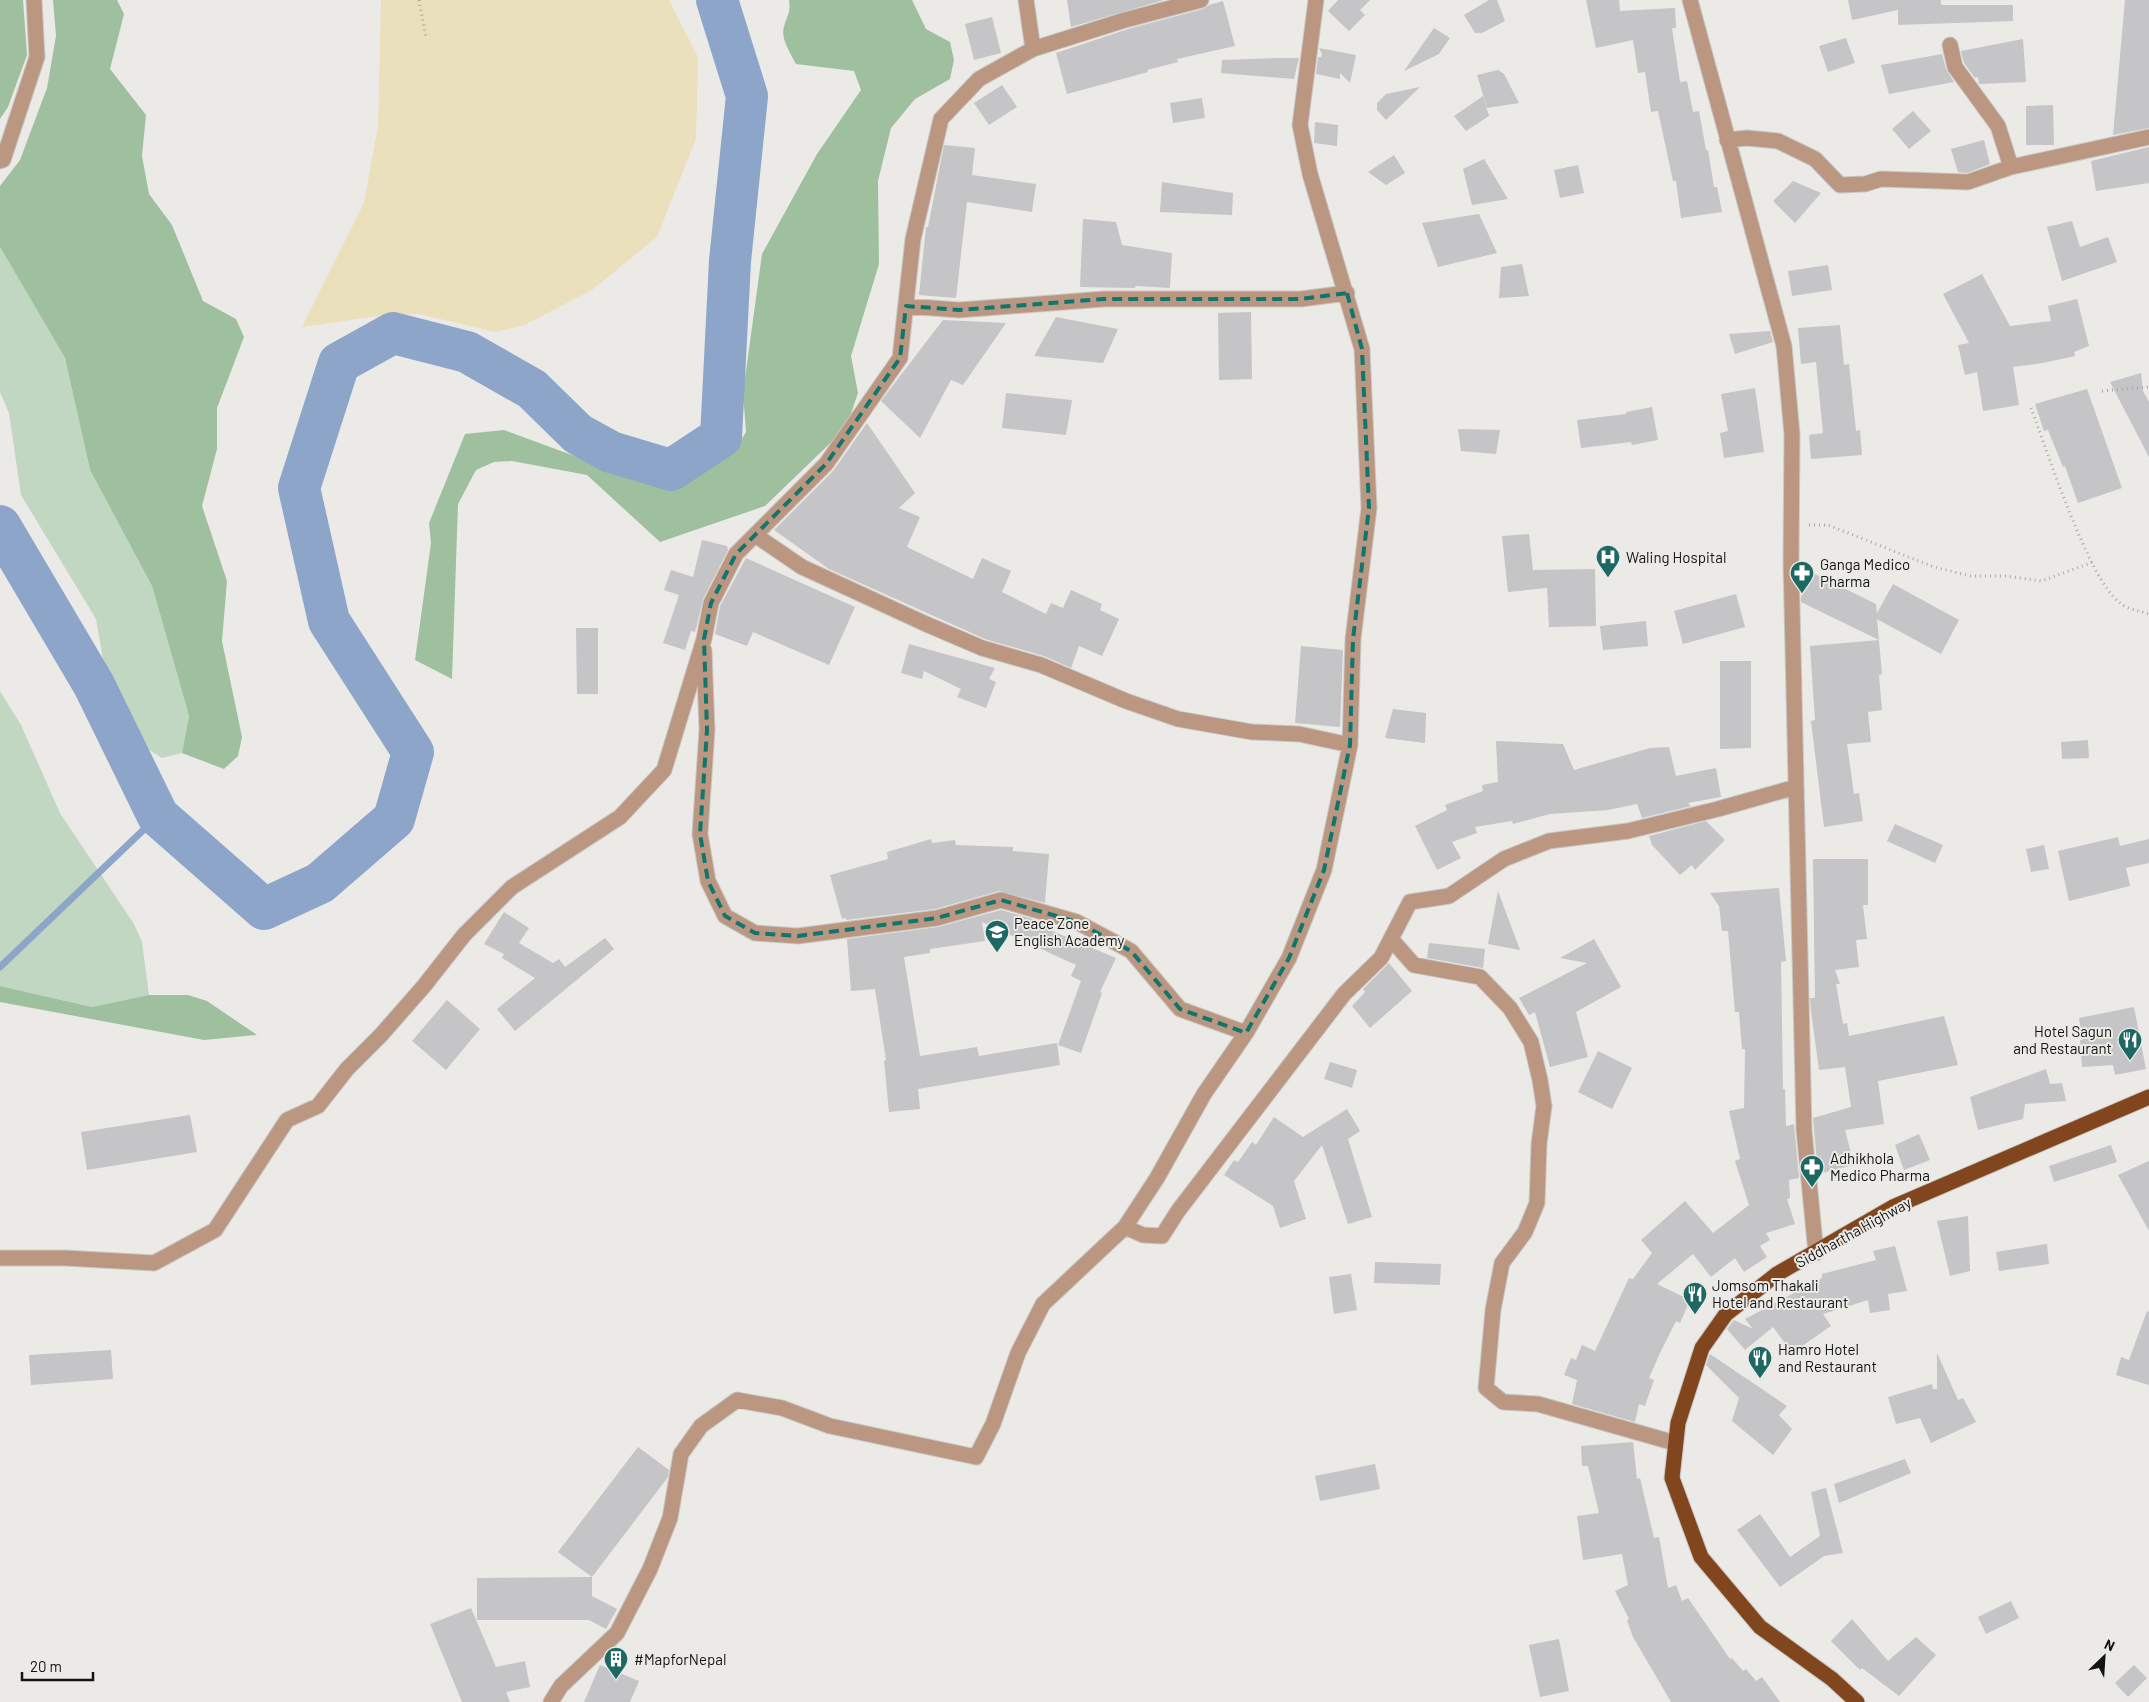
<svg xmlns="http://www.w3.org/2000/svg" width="2149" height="1702" font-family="Barlow,sans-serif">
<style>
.green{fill:#c1d7c2}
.forest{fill:#9ec09f}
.sand{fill:#eae0bb}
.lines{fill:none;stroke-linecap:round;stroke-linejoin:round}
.stream{stroke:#8ca5c8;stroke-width:7}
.river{stroke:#8ca5c8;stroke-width:42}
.building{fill:#c5c4c7}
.minor-casing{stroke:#c8c8c5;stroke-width:17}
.trunk-casing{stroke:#c8c8c5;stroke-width:17}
.path{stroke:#a7a7a4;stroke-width:3;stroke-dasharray:1 4;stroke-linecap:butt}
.minor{stroke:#bb9782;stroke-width:15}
.trunk{stroke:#82461e;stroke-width:15}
.marked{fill:none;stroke:#0f766e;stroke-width:4;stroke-dasharray:10 6;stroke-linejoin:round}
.labels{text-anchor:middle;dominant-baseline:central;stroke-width:4;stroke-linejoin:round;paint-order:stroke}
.poi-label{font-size:15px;fill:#131312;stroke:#ebeae7;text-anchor:start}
.street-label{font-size:15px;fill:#131312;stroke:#ebeae7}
</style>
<rect width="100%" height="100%" fill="#ebeae7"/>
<path class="green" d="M0,247L65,358L90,470L152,586L189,716L182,753L162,758L146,748L103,659L96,619L21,495L9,413L0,392Z
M0,691L21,725L60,813L134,924L142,942L149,995L92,1007L0,986Z"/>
<path class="forest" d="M0,0H23L27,55L8,107L0,119Z
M53,0H117L124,14L110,69L146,115L142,156L149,194L172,225L203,301L236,319L244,337L217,408V449L202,506L227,581L222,641L242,737L238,756L224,769L182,753L189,716L152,586L90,470L65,358L0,247V186L20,160L47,88L56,36Z
M789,0H912L926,29L950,42L954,60L950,79L915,99L891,128L878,181L879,264L851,356L858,393L846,428L765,506L660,542L587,475L512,461L494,462L476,470L458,504L452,679L415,660L431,543L429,523L465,434L504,430L645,482L685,476L736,448L746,432L743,393L762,254L817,154L861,90L854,71L796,64C791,54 780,38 784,27C787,14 791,14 789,0Z
M0,986L92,1007L149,995H188L207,1001L257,1035L204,1040L0,1002Z"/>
<path class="sand" d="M381,0H669L698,57L696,139L657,237L592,290L524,325L495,332L419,314L385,315L302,327L364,203L378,126Z"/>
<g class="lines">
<path class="stream" d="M0,967L158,816"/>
<path class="river" d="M0,526L94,685L158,816L264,909L320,883L394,819L413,752L329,621L299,488L339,363L393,333L467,352L532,389L578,434L611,452L671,470L721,437L730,261L747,96L717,0"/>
</g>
<path class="building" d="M1067,0H1164L1071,27Z
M1338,0H1370L1360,10L1365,15L1349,31L1328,11Z
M1489,0H1497L1505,21L1482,33H1475L1464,15Z
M1586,0H1619L1620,11L1675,8L1676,28H1672L1680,82L1687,81L1693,112L1699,111L1706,150H1708L1714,187H1717L1722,212L1681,218L1676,181H1673L1658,111L1651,112L1645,72L1638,73L1633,40L1596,48Z
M1848,0H1941V5H2013V21L1898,25V10L1852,20Z
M2125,0H2149V128L2113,135Z
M1223,1L1235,46L1177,59L1178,62L1147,70L1148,72L1067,94L1056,53L1128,29L1203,9L1209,5Z
M992,17L1001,53L974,60L965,24Z
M1434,28L1450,38L1439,54L1404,71Z
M1846,38L1855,63L1828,72L1819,46Z
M2023,39L2026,82L1979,84L1978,77L1975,78L1964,63L1961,51Z
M1319,48L1356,55L1350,83L1340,73V79L1316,74L1318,57H1321L1322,54Z
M1942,54L1946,69L1954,82L1889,94L1881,65Z
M1276,58H1299L1294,79L1221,73L1222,60Z
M1498,70L1504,74L1519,103L1487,108L1477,75Z
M1002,85L1017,107L989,125L974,103Z
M1420,87L1386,120L1377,110V103L1386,94Z
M1483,96L1489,116L1466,131L1454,116Z
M1202,98L1205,118L1173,123L1170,103Z
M2053,105L2054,145H2026V106Z
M1913,111L1931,131L1909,149L1892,129Z
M1315,122L1338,125L1337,146L1314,143Z
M1984,140L1990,164L1967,173L1958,172L1951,149Z
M944,145L975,148L972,175L1036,184L1032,212L967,202L956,298L919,295L926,227H928Z
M2149,147V183L2096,191L2091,161Z
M1394,155L1405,173L1386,185L1368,172Z
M1484,159L1508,199L1472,205L1463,169Z
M1578,165L1584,193L1560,198L1554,170Z
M1793,181L1821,193L1795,223L1773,201Z
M1162,182L1233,193L1232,215L1160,212Z
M1479,214L1497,253L1438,267L1422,223Z
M1083,219L1116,222L1122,245L1172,253L1170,288L1136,286L1135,288L1080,287Z
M2072,221L2080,247L2108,237L2117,262L2062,281L2047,227Z
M1522,264L1529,296L1499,298L1501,267Z
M1828,265L1832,290L1792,296L1788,271Z
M1982,274L2010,326L2051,321L2048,306L2077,299L2089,346L2074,352L2075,356L2043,363L2013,367L2019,405L1983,411L1977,372L1965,375L1958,345L1969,343L1943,294Z
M1251,312L1252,379L1219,380L1218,313Z
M1056,317L1118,329L1103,363L1034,356Z
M943,320L1006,323L963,385L951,380L920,438L881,401Z
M1840,325L1844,365L1849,364L1856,431L1860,430L1862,455L1811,459L1809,435L1823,433L1816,362L1801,364L1798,328Z
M1770,331L1773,342L1735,354L1729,334Z
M2141,373L2143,391L2149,402V457L2110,382Z
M1755,388L1764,452L1724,458L1720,433L1728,431L1721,394Z
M2087,389L2122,488L2078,503L2065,466L2063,467L2048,430L2044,431L2035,404Z
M1006,393L1072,400L1066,435L1002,428Z
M1652,407L1658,440L1632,445L1631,442L1581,448L1577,420L1626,414V412Z
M867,423L915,493L899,508L920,517L907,547L973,579L982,558L1011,571L1002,592L1046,614L1051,603L1063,608L1071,590L1102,604L1100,610L1119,619L1102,656L1079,646L1071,668L1044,656L985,639L829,569L774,530L833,471Z
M1458,429L1500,430L1496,454L1461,451Z
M1529,534L1533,570L1595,569L1596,626L1549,627L1547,588L1508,592L1502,536Z
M702,540L727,546L728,550L703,599L697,625L695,632L691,631L685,650L663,643L679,595L664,590L671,570L693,577Z
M746,558L855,607L829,665L753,632L747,646L715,634L720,606Z
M1813,573L1876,604L1877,613L1893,584L1959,620L1941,654L1877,619L1882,674L1879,675L1882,710L1868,712L1871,742L1847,744L1854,794L1859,793L1863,821L1824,827L1811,721L1815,720L1810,646L1879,640L1801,602V597Z
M1736,594L1745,627L1683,644L1674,611Z
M1646,621L1648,646L1603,650L1600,626Z
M576,628H598V694H577Z
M909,644L995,668L989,679L996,682L986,708L957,697L961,689L924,671L922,679L901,673Z
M1301,646L1343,650L1340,727L1295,723Z
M1720,661H1751V748L1720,749Z
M1393,709L1426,713L1425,743L1385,738Z
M2088,740L2089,758L2062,759L2061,742Z
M1496,741L1563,744L1574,770L1650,748L1669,747L1676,776L1716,768L1721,797L1688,803L1691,806L1642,818L1637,804L1608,810L1550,814L1513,824L1512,821L1475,827L1477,833L1452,842L1461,858L1437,870L1415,826L1447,810L1445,805L1483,791L1482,785L1498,782Z
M1706,821L1725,840L1695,870L1692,865L1680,875L1652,845L1649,836Z
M1895,824L1943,845L1935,863L1887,841Z
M2118,837L2120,846L2149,839V863L2126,868L2130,886L2069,901L2058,851Z
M931,839L932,843L955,840L956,845L1013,847V851L1049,854L1045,903L999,891L935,909L846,920V918L842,919L830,875L888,859L887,852Z
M2044,845L2049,869L2031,872L2026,849Z
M1813,859H1868V905H1863L1867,939L1856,940L1859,967L1835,970L1840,984H1836L1843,1024L1847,1023L1849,1036L1944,1016L1958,1065L1878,1081L1884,1124L1845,1130L1854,1165L1818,1174L1813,1118L1851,1107L1845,1067L1819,1070L1811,1011L1810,998H1815Z
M1779,888L1786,961L1781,962L1783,1089H1785L1786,1126L1794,1124L1799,1178L1789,1180L1790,1198L1787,1199L1795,1224L1766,1233L1770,1240L1760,1246L1767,1257L1744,1272L1735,1258L1711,1277L1693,1254L1657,1284L1690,1300L1680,1323L1676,1321L1660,1353L1649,1378L1654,1380L1645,1406L1639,1404L1635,1422L1572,1404L1577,1380L1564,1375L1571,1358L1576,1360L1582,1345L1595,1351L1629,1278L1633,1279L1652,1253L1641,1240L1685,1201L1713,1233L1749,1205L1735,1161L1740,1159L1729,1111L1744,1108L1745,1049H1742L1739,1012H1735L1728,931H1722L1719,906L1710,893Z
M1498,891L1520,950L1488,944Z
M1001,910L1044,922L1043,927L1116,958L1100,992L1102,993L1081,1053L1058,1045L1081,981L1071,976L1076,965L982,922L985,941L930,949V953L904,957L920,1056L977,1047L979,1056L1057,1043L1060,1065L918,1089L920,1109L889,1112L884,1061L886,1060L875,989L851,991L847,939L938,927Z
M504,912L529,928L519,943L553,963L559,959L565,967L605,938L614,949L515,1031L497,1009L535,978L502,958L504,954L484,944Z
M1594,939L1621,987L1576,1012L1588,1057L1550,1067L1535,1012L1529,1015L1519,998L1587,963L1560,958Z
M1429,943L1485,949L1483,968L1427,958Z
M1389,963L1412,991L1370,1028L1352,1006L1365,992L1363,989Z
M447,1000L480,1029L446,1070L412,1041Z
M2134,1007L2146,1069L2115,1075L2113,1065L2082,1067L2080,1040H2082L2079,1018Z
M1598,1051L1632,1068L1612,1109L1578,1092Z
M1330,1062L1357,1070L1352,1088L1324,1079Z
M2046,1069L2050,1084L2062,1083L2066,1101L2025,1104L2023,1119L1978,1130L1970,1097Z
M1347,1109L1360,1131L1348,1139L1372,1217L1348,1224L1322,1145L1294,1181L1306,1219L1280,1228L1273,1206L1224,1175L1234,1160L1238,1162L1252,1142L1256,1145L1274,1117L1303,1137Z
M190,1115L197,1152L87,1170L81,1132Z
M1919,1134L1930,1160L1904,1170L1895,1145Z
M2111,1145L2117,1162L2054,1182L2049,1166Z
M2149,1161V1231L2118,1175Z
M1968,1216L1970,1271L1950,1276L1937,1221Z
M2047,1244L2049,1264L1999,1271L1996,1252Z
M1895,1246L1907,1291L1888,1294L1890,1310L1870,1313L1868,1300L1823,1314L1831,1326L1792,1353L1773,1327L1745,1350L1727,1329L1734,1320L1753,1329L1745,1319L1822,1278V1274L1876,1260L1873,1251Z
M1375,1262L1441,1264L1440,1285L1374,1283Z
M1351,1274L1357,1310L1334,1314L1329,1277Z
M2147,1311L2149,1312V1385L2116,1375L2121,1357L2129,1360Z
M111,1350L113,1379L31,1385L29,1355Z
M1937,1353L1958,1400L1963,1398L1976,1422L1931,1443L1920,1418L1896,1424L1888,1397L1932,1384L1933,1389H1937Z
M1710,1354L1787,1406L1779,1415L1792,1429L1773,1455L1732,1421L1739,1398L1706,1365Z
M1633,1442L1637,1479L1640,1478L1654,1538L1659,1537L1668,1588L1676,1585L1682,1601L1688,1598L1730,1659L1732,1658L1743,1671L1746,1669L1756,1681L1762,1677L1780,1702H1671L1633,1637L1627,1620L1629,1619L1615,1591L1628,1585L1622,1554L1583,1560L1577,1516L1599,1513L1588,1466H1582L1581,1446Z
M638,1447L669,1470L668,1477L592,1577L558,1552Z
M1905,1459L1911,1473L1839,1503L1834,1484Z
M1375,1464L1380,1489L1320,1501L1315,1476Z
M1826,1488L1843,1553L1824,1556L1780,1587L1737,1530L1760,1514L1790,1557L1820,1536L1811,1492Z
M592,1577V1596L617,1609L606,1629L589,1620H477V1578Z
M2011,1601L2019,1618L1986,1634L1978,1617Z
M471,1608L496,1667L525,1661L530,1687L506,1692L510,1702H462L430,1624Z
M1852,1619L1888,1661L1916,1637L1936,1655L1899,1696L1862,1668L1860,1670L1831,1641Z
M1559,1639L1569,1691L1540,1697L1529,1645Z
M600,1665L639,1681L630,1702H584Z
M2134,1665L2147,1678L2128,1697L2115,1683Z"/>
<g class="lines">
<defs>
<path id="minor" d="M1026,0L1033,49
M1690,0L1784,346L1792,434L1791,563L1804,1130L1816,1253
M1950,45L1955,67L1998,126L2011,167
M1727,140L1747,138L1778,141L1815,159L1840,185L1865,184L1881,179L1968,182L2011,167L2149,137
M0,161L3,160L37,57L34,0
M906,306L959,310L1104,299H1301L1347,293
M755,535L802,567L926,624L982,648L1041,665L1126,701L1178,719L1252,732L1299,734L1350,745
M704,650L707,730L700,834L708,881L725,916L755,933L798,936L937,918L1001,900L1077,922L1131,951L1180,1009L1246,1033
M1391,939L1414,965L1480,977L1510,1008L1531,1042L1540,1080L1544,1106L1539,1144L1537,1203L1525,1232L1502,1263L1493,1310L1486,1388L1503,1402L1538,1404L1675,1443
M1125,1227L1143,1235L1162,1236L1178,1211L1344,994L1381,958L1410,902L1449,896L1504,859L1549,841L1628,831L1718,809L1796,787
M0,1258H65L154,1263L215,1230L287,1120L318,1106L347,1069L381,1035L424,986L464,935L512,887L620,817L664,770L704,639L711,603L736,554L826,464L900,358L913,239L941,119L979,79L1033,49L1125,20L1201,0
M551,1702L561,1686L617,1633L650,1569L670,1518L681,1454L701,1426L737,1400L782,1408L830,1426L976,1457L993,1424L1018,1353L1043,1304L1125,1227L1157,1178L1204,1094L1246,1033L1289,958L1324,870L1350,745L1353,639L1369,508L1362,349L1310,174L1300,125L1316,0"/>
<path id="trunk" d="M1857,1702L1832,1679L1760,1627L1701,1557L1672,1478L1678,1423L1702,1348L1726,1314L1777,1274L1893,1207L2149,1097"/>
</defs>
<use href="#minor" class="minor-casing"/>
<use href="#trunk" class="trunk-casing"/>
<path class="path" d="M419,0L426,37
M2102,391L2149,387
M2031,408C2047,450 2088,579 2120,603C2127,609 2140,611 2149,614
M1809,525H1828L1934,567L1970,576H2005L2042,581L2093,562"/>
<use href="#minor" class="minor"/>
<use href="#trunk" class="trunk"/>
</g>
<path class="marked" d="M1347,293L1362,349L1369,508L1353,639L1350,745L1324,870L1289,958L1246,1033L1180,1009L1131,951L1077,922L1001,900L937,918L798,936L755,933L725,916L708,881L700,834L707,730L704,639L711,603L736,554L826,464L900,358L906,306L959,310L1104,299H1301Z"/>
<defs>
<symbol id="hospital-pin" viewBox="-11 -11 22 30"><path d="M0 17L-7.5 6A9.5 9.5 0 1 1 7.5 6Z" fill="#1d6862" stroke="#ebeae7"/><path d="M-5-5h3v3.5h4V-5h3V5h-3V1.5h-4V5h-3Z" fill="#fff"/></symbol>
<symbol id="pharmacy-pin" viewBox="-11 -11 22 30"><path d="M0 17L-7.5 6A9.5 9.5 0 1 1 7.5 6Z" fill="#1d6862" stroke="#ebeae7"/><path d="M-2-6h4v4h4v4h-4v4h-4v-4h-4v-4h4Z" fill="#fff"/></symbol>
<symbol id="school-pin" viewBox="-11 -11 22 30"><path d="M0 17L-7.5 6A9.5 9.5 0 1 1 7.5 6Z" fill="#1d6862" stroke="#ebeae7"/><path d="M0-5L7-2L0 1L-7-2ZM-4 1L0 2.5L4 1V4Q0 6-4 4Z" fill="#fff"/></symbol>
<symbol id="restaurant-pin" viewBox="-11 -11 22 30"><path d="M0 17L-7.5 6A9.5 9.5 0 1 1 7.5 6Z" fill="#1d6862" stroke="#ebeae7"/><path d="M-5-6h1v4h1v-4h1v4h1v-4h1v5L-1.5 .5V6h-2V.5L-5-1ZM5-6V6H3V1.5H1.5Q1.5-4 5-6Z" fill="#fff"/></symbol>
<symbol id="building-pin" viewBox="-11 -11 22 30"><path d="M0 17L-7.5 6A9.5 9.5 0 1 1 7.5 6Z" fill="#1d6862" stroke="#ebeae7"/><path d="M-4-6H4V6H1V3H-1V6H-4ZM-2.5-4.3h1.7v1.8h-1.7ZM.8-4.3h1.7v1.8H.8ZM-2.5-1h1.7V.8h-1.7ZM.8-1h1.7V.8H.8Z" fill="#fff"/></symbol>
</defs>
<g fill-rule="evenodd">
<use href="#hospital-pin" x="1594" y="543" width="28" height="38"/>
<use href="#pharmacy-pin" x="1788" y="559" width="28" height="38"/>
<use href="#school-pin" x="983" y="918" width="28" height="38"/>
<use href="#restaurant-pin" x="2116" y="1026" width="28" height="38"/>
<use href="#pharmacy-pin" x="1798" y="1153" width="28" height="38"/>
<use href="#restaurant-pin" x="1681" y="1280" width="28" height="38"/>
<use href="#restaurant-pin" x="1746" y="1344" width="28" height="38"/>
<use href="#building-pin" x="602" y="1645" width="28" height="38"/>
</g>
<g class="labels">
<g class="poi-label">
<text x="1626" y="557">Waling Hospital</text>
<text x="1820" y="564">Ganga Medico<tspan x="1820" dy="17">Pharma</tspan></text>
<text x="1014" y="923">Peace Zone<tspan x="1014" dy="17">English Academy</tspan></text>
<text x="2112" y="1031" text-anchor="end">Hotel Sagun<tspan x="2112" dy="17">and Restaurant</tspan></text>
<text x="1830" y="1158">Adhikhola<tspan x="1830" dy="17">Medico Pharma</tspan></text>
<text x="1712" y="1285">Jomsom Thakali<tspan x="1712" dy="17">Hotel and Restaurant</tspan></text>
<text x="1778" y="1349">Hamro Hotel<tspan x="1778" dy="17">and Restaurant</tspan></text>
<text x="634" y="1659">#MapforNepal</text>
</g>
<g class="street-label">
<text transform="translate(1853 1232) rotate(-29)">Siddhartha Highway</text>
</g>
</g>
<g transform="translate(2104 1657) rotate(25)" stroke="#ebeae7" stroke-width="4" paint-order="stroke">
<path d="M0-4L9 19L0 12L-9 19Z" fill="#131312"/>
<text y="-8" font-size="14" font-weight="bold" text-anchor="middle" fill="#131312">N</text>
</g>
<path d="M22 1672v8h71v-8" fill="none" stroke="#131312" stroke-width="2.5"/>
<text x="30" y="1672" font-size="15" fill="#131312" stroke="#ebeae7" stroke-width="4" paint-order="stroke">20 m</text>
</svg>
